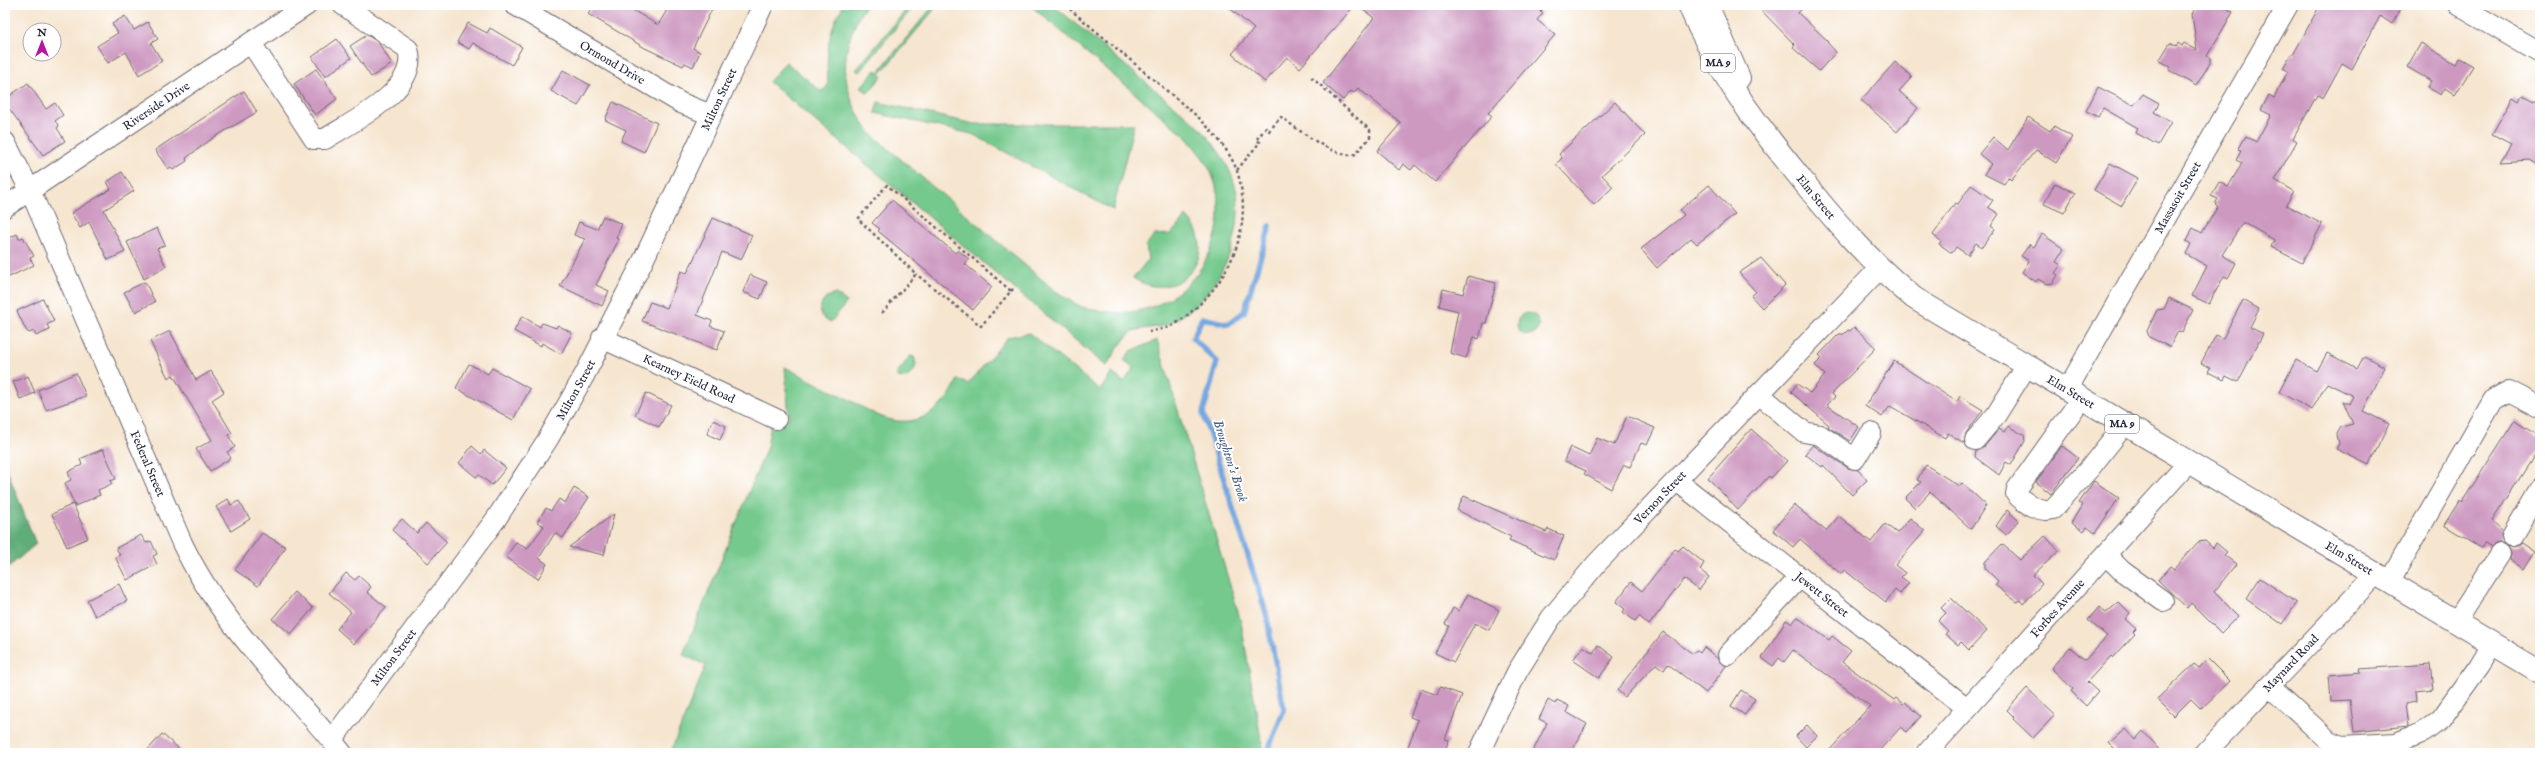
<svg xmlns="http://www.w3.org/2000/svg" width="2545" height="758" font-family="'IM FELL English',serif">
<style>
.green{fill:#74c98d;stroke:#4b7664}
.forest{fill:#5fad78;stroke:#40685a}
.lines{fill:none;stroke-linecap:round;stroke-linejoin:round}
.stream{stroke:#74a7e0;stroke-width:5.5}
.building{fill:#cd99c1}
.minor-casing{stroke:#6c666f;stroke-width:22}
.highway-casing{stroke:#6c666f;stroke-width:24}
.path{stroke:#6c666f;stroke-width:2.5;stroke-dasharray:3 3;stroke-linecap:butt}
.minor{stroke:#fff;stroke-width:20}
.highway{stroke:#fff;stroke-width:22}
.labels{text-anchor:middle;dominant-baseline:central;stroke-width:4;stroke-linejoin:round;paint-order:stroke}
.shield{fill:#fff;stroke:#646476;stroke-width:1}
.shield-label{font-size:11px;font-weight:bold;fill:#22223b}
.street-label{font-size:12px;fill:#22223b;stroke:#fff}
.water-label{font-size:13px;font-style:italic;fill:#475e85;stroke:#fff}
</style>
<rect width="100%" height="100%" fill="#fff"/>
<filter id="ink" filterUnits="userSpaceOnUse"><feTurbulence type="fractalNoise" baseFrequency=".025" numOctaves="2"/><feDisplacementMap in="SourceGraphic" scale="8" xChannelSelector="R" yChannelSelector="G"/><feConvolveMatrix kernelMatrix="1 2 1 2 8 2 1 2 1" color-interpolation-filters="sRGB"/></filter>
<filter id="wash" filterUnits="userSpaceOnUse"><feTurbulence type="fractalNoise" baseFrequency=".012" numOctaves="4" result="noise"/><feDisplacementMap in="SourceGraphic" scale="16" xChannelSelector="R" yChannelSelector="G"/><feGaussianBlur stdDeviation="0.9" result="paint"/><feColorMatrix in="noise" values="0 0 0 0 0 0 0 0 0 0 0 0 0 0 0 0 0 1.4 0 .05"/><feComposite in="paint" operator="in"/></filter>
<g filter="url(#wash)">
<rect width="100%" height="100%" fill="#f6e5cf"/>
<path class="green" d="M844,5H866C837,49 839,91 870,133L1053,289C1062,295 1072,303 1082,307C1088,309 1096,309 1103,311C1176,324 1237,250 1214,180C1208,162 1196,149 1184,135L1030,5H1053L1197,125C1214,143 1230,164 1236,189C1245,234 1223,283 1189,311C1182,316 1170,324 1162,326C1154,328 1139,328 1132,332C1124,337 1112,358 1106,366L769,82L786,62L822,92L828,85C826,56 827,30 844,5Z
M910,5H915L859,72L856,70Z
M934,5H938L880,74L882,76L868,93L861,87L875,70L878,72Z
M878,102L974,124H1134L1113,210L972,134L875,113Z
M1186,216C1224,254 1177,307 1133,278L1148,260L1146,245L1155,235L1171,234Z
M836,294L847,302L831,322L827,321C814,311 822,296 836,294Z
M1517 324a11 11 0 1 1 22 0a11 11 0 1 1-22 0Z
M1029,333L1100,390L1112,373L1124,382L1134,368L1124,360L1131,351L1157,340L1241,622L1263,751L1262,753H670L706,665L683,655L767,447L771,424L789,418L785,367C806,378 827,389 848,399C861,406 877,417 892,420C922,427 947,406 958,379L968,384L1008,337Z
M910,356L914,357L916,364L914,371L906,378L897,377V373Z"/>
<path class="forest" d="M5,465L36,544L5,570Z"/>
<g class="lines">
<path class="stream" d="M1267,753L1284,709L1266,613L1203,413L1217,362L1193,338L1202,318L1228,324L1244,312L1270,226"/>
</g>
<g id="blocks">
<path class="building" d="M593,5H624L658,25L670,5H714L693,48L700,52L693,67L685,63L683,66L645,48L588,14Z
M1226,5H1355L1300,68L1287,57L1265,82L1232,54L1254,29Z
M1357,5H1533L1543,13L1537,20L1555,35L1488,113L1492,116L1435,182L1415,165L1411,170L1403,164L1399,170L1377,151L1401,123L1358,88L1354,93L1351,91L1343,100L1323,83L1374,18Z
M1756,5H1806L1798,13L1828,41L1827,42L1836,52L1819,71L1793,48L1795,45Z
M2197,5H2220L2233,12L2207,56L2210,58V63L2196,86L2169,70L2171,67L2159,61L2170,43L2176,46L2178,43L2182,46L2184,43L2197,50L2192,14Z
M2320,5H2403L2392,24L2380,16L2352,69L2342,63L2323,98L2317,95L2293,139L2297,141L2275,180L2294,191L2286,205L2322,224L2302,263L2271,247L2274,240L2243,222L2222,255L2236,263L2228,278L2224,276L2209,304L2192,296L2207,266L2186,254L2191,244L2186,241L2193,228L2202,233L2218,206L2215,204L2218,199L2211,196L2219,182L2228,187L2242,163L2236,160L2241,151L2238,150L2246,136L2256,142L2271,115L2261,110L2269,95L2274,98L2288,71L2283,68L2291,54L2293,55Z
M125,16L134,30L148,22L158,39L151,43L162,61L139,75L126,52L108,63L97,46L118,33L112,24Z
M468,23L487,33L490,28L522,47L512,65L473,43L469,49L457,42Z
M367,35L378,42L392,64L371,77L350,46Z
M337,39L351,58L325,77L312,57Z
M2421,43L2456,64L2459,58L2473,66L2455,95L2445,88L2441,95L2427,87L2431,81L2407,67Z
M1895,62L1912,77L1899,91L1918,108L1897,132L1861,100Z
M316,69L337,99L315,115L294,84Z
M563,70L590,85L578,106L551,91Z
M28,83L46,109L55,103L63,115L55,121L59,126L57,128L65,141L43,155L5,103V99Z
M2098,87L2134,105L2143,94L2159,103L2154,112L2171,122L2158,145L2136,133L2138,128L2103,108L2098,117L2086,111Z
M244,91L257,112L213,138L186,158L187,161L173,170L171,167L168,169L155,150Z
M2522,95L2540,105V166L2530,160L2500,162L2511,144L2492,134L2513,97L2519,101Z
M613,102L657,123L644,152L621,141L626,130L605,120Z
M1615,102L1645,135L1602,175L1613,187L1594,205L1556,164L1562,158L1559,154Z
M2028,117L2050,131L2054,126L2072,137L2056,163L2036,150L2011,180L2008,177L2004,184L1984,174L1991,164L1979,154L1993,137L2008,150Z
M2110,163L2138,178L2122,206L2094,190Z
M122,172L134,191L104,210L125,252L108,260L89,222L80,228L71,213L111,189L107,182Z
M2055,183L2075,193L2064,213L2044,204Z
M1709,185L1735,214L1697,244L1691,238L1657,268L1641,249L1684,215L1680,210Z
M1971,185L1993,200L1988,207L1999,214L1991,226L1995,229L1982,247L1976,243L1968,255L1956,247L1952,253L1939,244L1941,241L1933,235L1955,203L1958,204Z
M892,200L955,253L958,250L969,259L965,264L992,287L973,310L878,231L880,229L872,223Z
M603,216L622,224L616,238L619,239L596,285L609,291L602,306L560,286L585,239L574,235L579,222L597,229Z
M713,218L752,235L741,260L722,252L697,315L712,321L710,326L724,331L717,350L642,321L650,302L667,308L681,271L687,273Z
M157,228L165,245L157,248L166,266L144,279L127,242Z
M17,234L19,239L23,237L34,256L30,258L34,265L5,279V240Z
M2042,234L2064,249L2056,262L2061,265L2055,273L2058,275L2053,283L2046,284L2038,279L2036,282L2022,272L2029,261L2021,256L2030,244L2034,247Z
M1761,258L1785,285L1762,308L1751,296L1756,292L1739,273Z
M750,275L767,282L760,299L743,292Z
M1468,276L1496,283L1486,323H1483L1479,339L1474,337L1466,358L1450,353L1458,311L1439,306L1443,289L1463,294Z
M145,282L155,302L135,312L124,292Z
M2169,298L2193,310L2182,332L2178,331L2170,347L2149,337L2147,331L2157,310L2164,309Z
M43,299L54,321L47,325L50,330L36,336L34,331L29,333L26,330L17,311Z
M2243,300L2259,309L2250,327L2263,334L2238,382L2226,376L2224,380L2208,372L2210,368L2201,363L2216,335L2223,338Z
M522,316L540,327L542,323L556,328L558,325L572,333L561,354L542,343L541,346L514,331Z
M1854,327L1876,348L1832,394L1835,397L1827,405L1859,427L1850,441L1828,427L1829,425L1791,392L1797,384L1810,393L1825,375L1815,365L1822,358L1819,355L1839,334H1844L1848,330L1850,331Z
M170,331L196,380L211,371L224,392L212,400L232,433L228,435L235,447L227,452L231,458L210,471L196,449L212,440L173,375L168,378L150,341Z
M2327,353L2357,369L2364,356L2385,367L2363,411L2389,424L2369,465L2336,449L2339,444L2337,434L2341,427L2353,424L2343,401L2349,404L2353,396L2327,383L2312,410L2279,392L2296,360L2317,371Z
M1894,361L1957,402L1960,396L1983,410L1966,433L1964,443L1948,433L1945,438L1890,406L1882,417L1865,406Z
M469,364L488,374L492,368L530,389L513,420L456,388Z
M76,373L86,396L46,410L38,390Z
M28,376L35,393L20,399L13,382Z
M646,393L671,405L659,427L635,415Z
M1627,416L1655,428L1647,445L1641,443L1630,467L1624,465L1611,489L1584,474L1586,471L1564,461L1570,447L1589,456L1597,438L1614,445Z
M713,420L726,426L720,440L707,434Z
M2515,420L2540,436V447L2492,521L2502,530L2501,536L2504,543L2495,544L2490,548L2484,544L2481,548L2444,525L2460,500L2462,502Z
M2008,426L2024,435L2025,441L2011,465L2006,462L1999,475L1975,457L1976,451L1984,447L1999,429L2004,432Z
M1751,429L1787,461L1771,478L1769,476L1738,510L1708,478Z
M1813,445L1848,468L1858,470L1867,480L1852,495L1823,465L1822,467L1805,454Z
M472,446L481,454L484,450L506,468L492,485L479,475L476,477L459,463Z
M2062,446L2078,458L2051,494L2036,482Z
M103,449L116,479L110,481L112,484L98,490L100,495L75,506L65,483L71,480L68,472L82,465L80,459Z
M1926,465L1959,486L1962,483L1986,505L1971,529L1930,492L1915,508L1905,498L1921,482L1917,480Z
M2094,481L2119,498L2095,533L2087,527L2084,531L2071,523L2082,505L2079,503Z
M574,488L589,497L563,538L555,533L539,558L547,564L538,579L506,557L516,542L527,549L544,526L537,522L546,508L551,511L559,499L565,503Z
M1464,496L1546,532L1548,529L1564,536L1554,560L1509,540L1511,537L1457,510Z
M228,499L231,505L239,501L250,519L231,531L216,507Z
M73,504L88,538L67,547L52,514Z
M1794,505L1826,531L1839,516L1871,542L1885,524L1897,533L1910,518L1925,531L1895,565L1905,573L1901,577L1909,583L1900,594L1895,590L1886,602L1844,570L1841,574L1800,539L1793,547L1773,530Z
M2007,510L2019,521L2006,535L1996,526Z
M614,514L604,555L569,547Z
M402,519L417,533L426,523L447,542L428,563L392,530Z
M262,533L286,547L258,586L235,570Z
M141,535L146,543L151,541L157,554L153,556L157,564L127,580L115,557L120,555L116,548Z
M2045,536L2059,551L2033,575L2042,584L2023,604L2020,600L2017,602L1995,585L1998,581L1985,568V562L2002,544L2020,560Z
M2205,541L2213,548L2216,543L2227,552L2224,555L2236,564L2214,592L2238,616L2221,633L2191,603L2187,608L2158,580L2170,566L2174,569L2198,542Z
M2522,542L2535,551L2524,569L2510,560L2511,554L2508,547L2517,546Z
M1683,546L1704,563L1700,570L1709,577L1699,590L1684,579L1649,625L1639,616L1635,621L1623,612L1625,609L1616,602L1631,582L1642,591L1675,549L1678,551Z
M346,573L355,580L359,576L371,587L367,592L386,607L354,644L337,629L351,612L329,593Z
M2260,578L2297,603L2282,624L2246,599Z
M119,584L127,601L95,616L87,600Z
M295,592L313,608L291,634L272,619Z
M1468,594L1499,610L1489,630L1475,623L1454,662L1435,653L1449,626L1445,624L1453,608L1459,611Z
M1951,598L1987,631L1969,650L1961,642L1958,645L1945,634L1948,631L1938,621L1946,613L1941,608Z
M2119,602L2130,613L2125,619L2136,629L2133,632L2135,634L2113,658L2111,656L2087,682L2098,692L2086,706L2071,691L2073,689L2051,668L2070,647L2085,660L2107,636L2088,620L2099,607L2106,613Z
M1797,617L1829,640L1832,636L1851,651L1842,662L1894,700L1896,698L1903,704L1905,702L1921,716L1907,732L1901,727L1877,753H1827L1870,706L1793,650L1784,662L1779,658L1773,666L1762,658L1786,620L1792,624Z
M1663,632L1693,654L1696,650L1700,653L1704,647L1726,666L1706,693L1668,664L1664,670L1656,664L1625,697L1617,690Z
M1598,645L1614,657L1599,678L1573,660L1583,646L1593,653Z
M2208,659L2230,681L2201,709L2191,699L2174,716L2157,699L2194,664L2199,668Z
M2431,664L2434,689L2415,691L2416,702L2405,704L2408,726L2354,732L2350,700L2331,701L2329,675L2361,672L2360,669Z
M1440,687L1462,695L1445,739L1449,740L1444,753H1418L1407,749L1418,720L1410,717L1421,689L1437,695Z
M2027,688L2055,715L2033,738L2013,719L2014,717L2007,710Z
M1741,690L1755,699L1745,715L1731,706Z
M1548,700L1555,704L1557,700L1569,706L1566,712L1587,724L1571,753H1532L1547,723L1539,719Z
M1807,725L1817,736L1806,747L1796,736Z
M2125,729L2135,740L2143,731L2163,753H2119L2109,743Z
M162,734L184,753H145Z"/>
</g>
</g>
<g filter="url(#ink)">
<use href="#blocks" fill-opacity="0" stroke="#6c666f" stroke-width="1"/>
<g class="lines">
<defs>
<g id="minor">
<path id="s1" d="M515,5L681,103L711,115"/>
<path d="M2458,5L2540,53"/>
<path d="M251,43L314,139H325C353,121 420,90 408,49L343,5"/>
<path id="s2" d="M5,142L30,190L182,543C220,623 286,685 342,753"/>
<path id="s3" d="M5,207L307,5"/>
<path id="s4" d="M602,338L776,419"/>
<path id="s5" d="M2067,390L2288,5"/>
<path d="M1759,394L1804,432L1820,435L1855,459L1871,433"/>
<path d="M2081,399L2017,489L2016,494C2024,503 2040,513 2053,509L2090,468L2124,425"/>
<path d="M1975,440L1996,415L2026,367"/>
<path id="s6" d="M1677,481L1967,708"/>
<path d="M2512,536L2540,488"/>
<path d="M2106,555L2122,571L2163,601"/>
<path d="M2389,582L2494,399L2509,391L2540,407"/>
<path d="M2456,622L2500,554"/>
<path d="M1728,655L1800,577"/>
<path d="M2269,686L2328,740L2342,746L2396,743L2424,732L2441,719L2479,666L2492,644"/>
<path id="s7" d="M332,740L496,519L548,439L585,374L642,263L763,5"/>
<path id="s8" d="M1479,753L1517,672L1551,618L1597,563L1879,269"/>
<path id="s9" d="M1927,753L2188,463"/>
<path id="s10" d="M2205,753L2376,574"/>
</g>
<g id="highway">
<path id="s11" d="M1689,5C1716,70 1754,121 1798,175C1834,220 1869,261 1914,298L2540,672"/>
<path d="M1707,5L1739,78"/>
</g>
</defs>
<use href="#minor" class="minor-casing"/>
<use href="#highway" class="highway-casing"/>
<path class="path" d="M1065,5L1198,117C1213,132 1230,151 1237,171C1253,221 1235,270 1199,305C1191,312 1180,322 1170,327C1163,329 1156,330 1149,332
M1540,11L1545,5
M1237,170L1260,142L1256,140L1266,128L1269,131L1281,117C1298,129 1332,157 1354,155L1370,138V130L1310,76
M1011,291L1014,288
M882,313L916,274L858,219L887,185L1011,291L981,326L916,274"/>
<use href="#minor" class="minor"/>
<use href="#highway" class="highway"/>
</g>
</g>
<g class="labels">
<g class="shield">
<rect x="1701" y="54" width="34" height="18" rx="3"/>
<rect x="2105" y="415" width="34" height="18" rx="3"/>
</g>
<g class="shield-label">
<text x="1718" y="63">MA 9</text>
<text x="2122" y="424">MA 9</text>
</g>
<g class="street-label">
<text stroke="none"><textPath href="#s1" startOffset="113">Ormond Drive</textPath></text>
<text stroke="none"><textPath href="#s7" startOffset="751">Milton Street</textPath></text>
<text stroke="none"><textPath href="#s3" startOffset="182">Riverside Drive</textPath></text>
<text stroke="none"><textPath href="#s11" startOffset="231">Elm Street</textPath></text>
<text stroke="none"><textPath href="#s5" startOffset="222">Massasoit Street</textPath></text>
<text stroke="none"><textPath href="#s4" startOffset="96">Kearney Field Road</textPath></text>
<text stroke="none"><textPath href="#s7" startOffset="427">Milton Street</textPath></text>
<text stroke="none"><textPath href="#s11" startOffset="555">Elm Street</textPath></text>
<text stroke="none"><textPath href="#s2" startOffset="352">Federal Street</textPath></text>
<text stroke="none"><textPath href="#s8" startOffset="316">Vernon Street</textPath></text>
<text stroke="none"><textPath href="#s11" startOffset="879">Elm Street</textPath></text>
<text stroke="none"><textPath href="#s6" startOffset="184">Jewett Street</textPath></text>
<text stroke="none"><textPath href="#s9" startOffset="195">Forbes Avenue</textPath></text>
<text stroke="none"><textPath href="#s7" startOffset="103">Milton Street</textPath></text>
<text stroke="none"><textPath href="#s10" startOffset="124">Maynard Road</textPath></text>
</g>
<g class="water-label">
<text transform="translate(1230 461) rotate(72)">Broughton's Brook</text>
</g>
</g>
<rect width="2545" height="758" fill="none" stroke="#fff" stroke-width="20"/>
<g transform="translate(42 42)"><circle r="19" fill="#ffffff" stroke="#a7a7b1"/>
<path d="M0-3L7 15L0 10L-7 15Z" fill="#b5179e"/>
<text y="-6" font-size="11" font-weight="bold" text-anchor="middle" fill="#22223b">N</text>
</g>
</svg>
